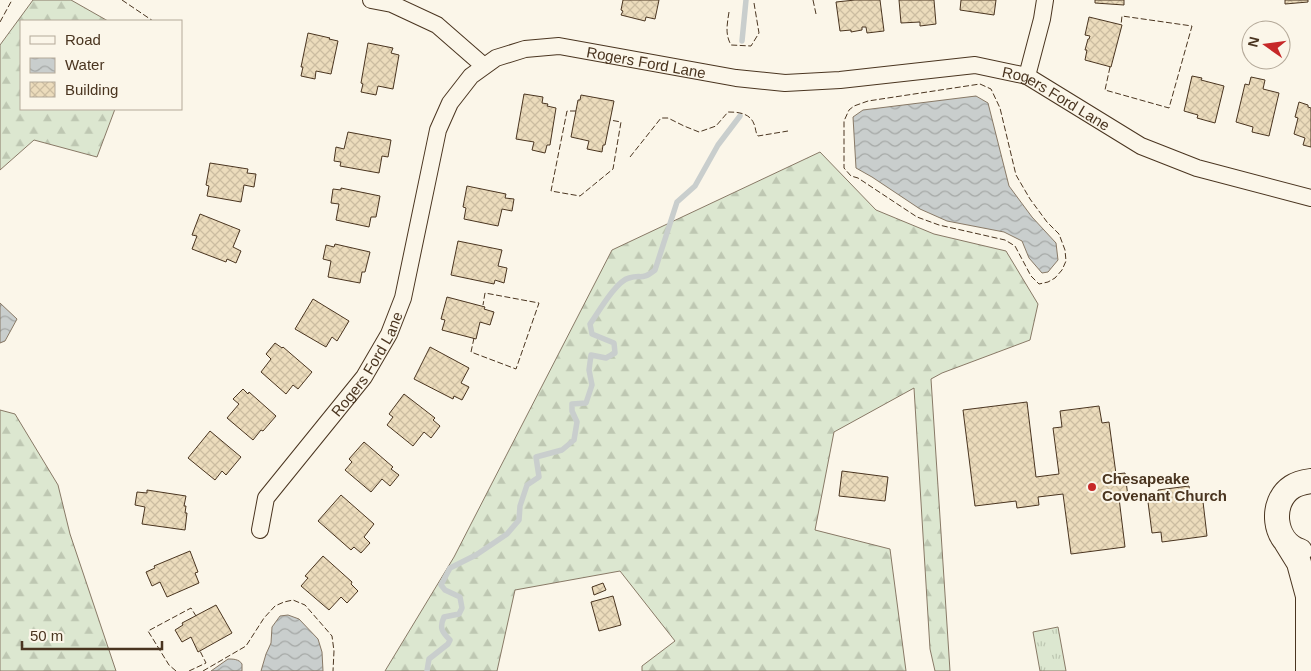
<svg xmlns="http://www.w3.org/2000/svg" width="1311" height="671" font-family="Helvetica,sans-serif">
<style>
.grass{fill:url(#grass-tufts);stroke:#887966}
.forest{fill:url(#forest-firs);stroke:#887966}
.water{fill:url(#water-waves);stroke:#887966}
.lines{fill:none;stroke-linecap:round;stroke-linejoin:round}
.stream{stroke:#c9cecd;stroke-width:5.5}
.building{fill:url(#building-cross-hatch);stroke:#4a3520}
.street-casing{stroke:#4a3520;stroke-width:18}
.secondary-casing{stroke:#4a3520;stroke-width:26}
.street{stroke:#fbf6e9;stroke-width:16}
.secondary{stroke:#fbf6e9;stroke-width:24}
.fence{stroke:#4a3520;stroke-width:1;stroke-dasharray:6 2.5;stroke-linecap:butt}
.poi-dot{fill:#c62828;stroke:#fbf6e9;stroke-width:2}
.labels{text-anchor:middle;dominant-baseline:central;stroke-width:4;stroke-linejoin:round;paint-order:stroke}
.street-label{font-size:15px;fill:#4a3520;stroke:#fbf6e9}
.poi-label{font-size:15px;font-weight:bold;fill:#4a3520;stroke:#fbf6e9;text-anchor:start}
</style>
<defs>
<pattern id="grass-tufts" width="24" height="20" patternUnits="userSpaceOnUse" patternTransform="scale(1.25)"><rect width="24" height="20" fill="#dce7d0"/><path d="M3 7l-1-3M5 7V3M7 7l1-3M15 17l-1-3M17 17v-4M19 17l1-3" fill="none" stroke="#bec7b2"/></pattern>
<pattern id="forest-firs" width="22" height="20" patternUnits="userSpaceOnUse" patternTransform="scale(1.25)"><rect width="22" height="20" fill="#dce7d0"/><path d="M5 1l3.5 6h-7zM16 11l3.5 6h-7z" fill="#bec7b2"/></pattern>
<pattern id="water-waves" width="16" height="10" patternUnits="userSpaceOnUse" patternTransform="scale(1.25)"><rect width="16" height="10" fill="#c9cecd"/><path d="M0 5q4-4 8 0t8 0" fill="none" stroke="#a5a8a6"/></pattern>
<pattern id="building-cross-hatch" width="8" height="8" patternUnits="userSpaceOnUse" patternTransform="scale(1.25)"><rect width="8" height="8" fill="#ecdcbc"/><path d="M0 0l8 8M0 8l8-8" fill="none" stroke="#ccbda1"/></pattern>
</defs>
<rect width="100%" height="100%" fill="#fbf6e9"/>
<path class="grass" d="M1058,627L1066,671H1040L1033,632Z"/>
<path class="forest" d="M33,0H71L108,21H21V109H115L97,157L34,140L0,170V45Z
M820,152L876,210L934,234L1006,251L1038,304L1030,340L942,373L931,379L950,671H935L930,649L914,388L834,432L815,530L890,549L906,671H642V666L675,641L620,571L515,590L497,671H385L454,557L612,250Z
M0,410L15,414L58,485L70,534L116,671H0Z"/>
<path class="water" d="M976,96L988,103L1009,186L1032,217L1056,243L1058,260L1048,272L1042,273L1029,258L1022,241L1004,232L947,221L920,209L872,177L856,168L853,117L863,110Z
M0,303L17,319L5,341L0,343Z
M288,615L299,619L318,639L322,652L323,671H261L266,654L271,643L272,627L280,616Z
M228,659C233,659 239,659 242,664V671H211Z"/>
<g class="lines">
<path class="stream" d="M742,41L746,0
M427,671L429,659L448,644L450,640C442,632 439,628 444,617L459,614L462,608L460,597L445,590L441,585L450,568L476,555L507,534L519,520L520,506L527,485L539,477L536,457L562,450L574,440L577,422L572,411V404L586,403L592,385L589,370L591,355L606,358L615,353L614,343L592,334L590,324C598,313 616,281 629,278C642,274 641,281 655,270L677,202L695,186L718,145L740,116"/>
</g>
<path class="building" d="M623,0H659L655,19L646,17L645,21L621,15L623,11L621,10Z
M855,0H880L884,31L867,33L866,27H862V30L851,32V30L840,31L836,2Z
M899,0H934L936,24L920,26V22L901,23Z
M961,0H996L994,15L960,10Z
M1095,0H1124V5L1095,3Z
M1285,0H1308V2L1285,4Z
M1089,17L1122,25L1111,67L1085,60L1087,50H1085L1088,39H1089L1090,36L1085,35Z
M308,33L330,38L329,39L338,41L331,74L316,71L315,79L301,76L303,67H301Z
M368,43L393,48L391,53L399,55L393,89L378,86L376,95L361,92L363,84L361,83Z
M1192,76L1202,78L1201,80L1224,86L1215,123L1197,118L1198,115L1184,111Z
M1251,77L1265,80L1263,89L1279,93L1269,136L1252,132L1253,127L1236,122L1245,84L1249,85Z
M524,94L543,97L542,103L548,104L547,106L556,108L550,145H547L545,153L532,150L534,142L516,139Z
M581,95L614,101L605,145H603L602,152L587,149L589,141L571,137L578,100H580Z
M1299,102L1308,105V107L1311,108V147L1303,145L1305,138L1294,134L1298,118L1295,117Z
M348,132L391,140L388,157L382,156L379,173L340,166L341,162L334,161L336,147L344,149Z
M210,163L248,169L247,173L256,174L254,187L244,185L241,202L207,196L209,186L206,185Z
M467,186L506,194L505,198L514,199L512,211L502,209L498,226L464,219L466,208L463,207Z
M341,188L380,196L376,217H371L369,227L336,220L339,204L331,203L333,189L341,190Z
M200,214L240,230L233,247L241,251L236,263L227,259L226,262L192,249L197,236L192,235Z
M458,241L502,250L498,266L507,268L504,283L495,280L494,284L451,275Z
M335,244L370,252L365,272H362L360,283L328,277L331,261L323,259L326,245L334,247Z
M447,297L485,307L484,309L494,312L490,325L480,322L476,339L442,330L445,320L441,319Z
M313,299L349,321L337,341L332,337L326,347L295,329Z
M275,343L282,348L283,347L312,372L298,389L293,385L286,394L261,372L271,359L266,354Z
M430,347L469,368L461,383L469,387L462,400L454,396L453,399L414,379Z
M243,389L248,394L249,392L276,416L263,431L261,430L253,440L227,418L239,404L233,399Z
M404,394L435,418L433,420L440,426L431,438L424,432L413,446L387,425L393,417L389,414Z
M1027,402L1036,477L1059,474L1053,428L1062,427L1060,411L1099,406L1102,423L1109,422L1116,474L1125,473L1128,497L1119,498L1125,547L1071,554L1063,494L1038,497L1039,505L1017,508L1016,501L975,506L963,410Z
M210,431L241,457L226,475L222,471L215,480L188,458Z
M364,442L393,467L391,469L399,475L390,486L382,479L371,492L345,470L352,462L349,459Z
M842,471L888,477L885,501L839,496Z
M1189,486L1190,495L1202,493L1207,536L1162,542L1161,532L1152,533L1148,502L1159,500L1158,490Z
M147,490L186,496L184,506H186L185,513H187L185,530L142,524L145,507L135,505L137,492L147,493Z
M341,495L374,524L364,537L370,543L361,553L354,547L351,550L318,521Z
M190,551L198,572L195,573L199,583L167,597L160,582L152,586L146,572L155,568L154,566Z
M323,556L352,582L351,584L358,591L347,603L341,597L329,610L301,586L308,578L305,576Z
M603,583L606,590L594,595L592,587Z
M613,596L621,625L599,631L591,602Z
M216,605L232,633L198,652L191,637L182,642L175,630L183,625L182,623Z"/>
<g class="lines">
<defs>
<g id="street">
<path d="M371,0L392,4L437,25L484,66"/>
<path d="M1027,76L1042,19L1045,0"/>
<path id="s1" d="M260,530L266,498L364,377L389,334L403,298L438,130L450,103L471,76L496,58L525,49L559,46L736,78L785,83L840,80L975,65L1027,76L1141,146L1197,168L1311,198"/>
</g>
<path id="secondary" d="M1286,542L1299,563L1308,596V671
M1300,551C1273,542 1269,502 1292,487C1298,483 1304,482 1311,481"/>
</defs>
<use href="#street" class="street-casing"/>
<use href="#secondary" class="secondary-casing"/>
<use href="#street" class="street"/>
<use href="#secondary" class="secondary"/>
<path class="fence" d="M122,0L153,21
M813,0L816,14
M729,12C727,25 725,34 731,45L751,46L759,33L754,3
M0,22L12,0
M1110,67L1105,90L1169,108L1192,26L1122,16L1121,25
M980,84L991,89L1000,108L1016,175L1030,199L1047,222L1059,234L1065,250L1066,261L1062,270L1055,278L1048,282L1039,284L1031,276L1015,246L1005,240L939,225L917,217L858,178L851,176L844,168V121L849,110L854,106L868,101Z
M576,111H567L551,191L580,196L613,169L621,122L610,120
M630,157L661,118H668L684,126L699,132L716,126L728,112C738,112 750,113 754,124C756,128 755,132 758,136L788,131
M474,338L471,352L516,369L539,303L485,293L483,305
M176,671L169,665L148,631L191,608L196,616
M189,671L206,663L200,651
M203,671L246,646L264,618L275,606L284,602L293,600L305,605L332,636L334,651L333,671"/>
</g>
<circle class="poi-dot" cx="1092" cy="487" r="5"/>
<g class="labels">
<g class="street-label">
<text stroke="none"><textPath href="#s1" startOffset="696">Rogers Ford Lane</textPath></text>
<text stroke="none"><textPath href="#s1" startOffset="1116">Rogers Ford Lane</textPath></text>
<text stroke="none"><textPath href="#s1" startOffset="201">Rogers Ford Lane</textPath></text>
</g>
<g class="poi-label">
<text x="1102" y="478">Chesapeake<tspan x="1102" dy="17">Covenant Church</tspan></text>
</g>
</g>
<rect x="20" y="20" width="162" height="90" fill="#fbf6e9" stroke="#b4a999"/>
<rect x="30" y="36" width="25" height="8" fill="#fbf6e9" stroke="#b4a999"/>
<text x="65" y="45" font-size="15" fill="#4a3520">Road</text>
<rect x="30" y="58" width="25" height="15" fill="url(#water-waves)" stroke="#b4a999"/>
<text x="65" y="70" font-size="15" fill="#4a3520">Water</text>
<rect x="30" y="82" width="25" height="15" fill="url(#building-cross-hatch)" stroke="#b4a999"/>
<text x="65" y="95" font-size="15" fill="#4a3520">Building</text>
<g transform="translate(1266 45) rotate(284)"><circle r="24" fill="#fbf6e9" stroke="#b4a999"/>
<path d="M0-4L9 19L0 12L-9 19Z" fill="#c62828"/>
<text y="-8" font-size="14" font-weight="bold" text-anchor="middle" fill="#4a3520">N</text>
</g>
<path d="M22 641v8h140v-8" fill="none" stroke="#4a3520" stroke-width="2.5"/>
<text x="30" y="641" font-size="15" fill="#4a3520" stroke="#fbf6e9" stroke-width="4" paint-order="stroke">50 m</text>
</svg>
